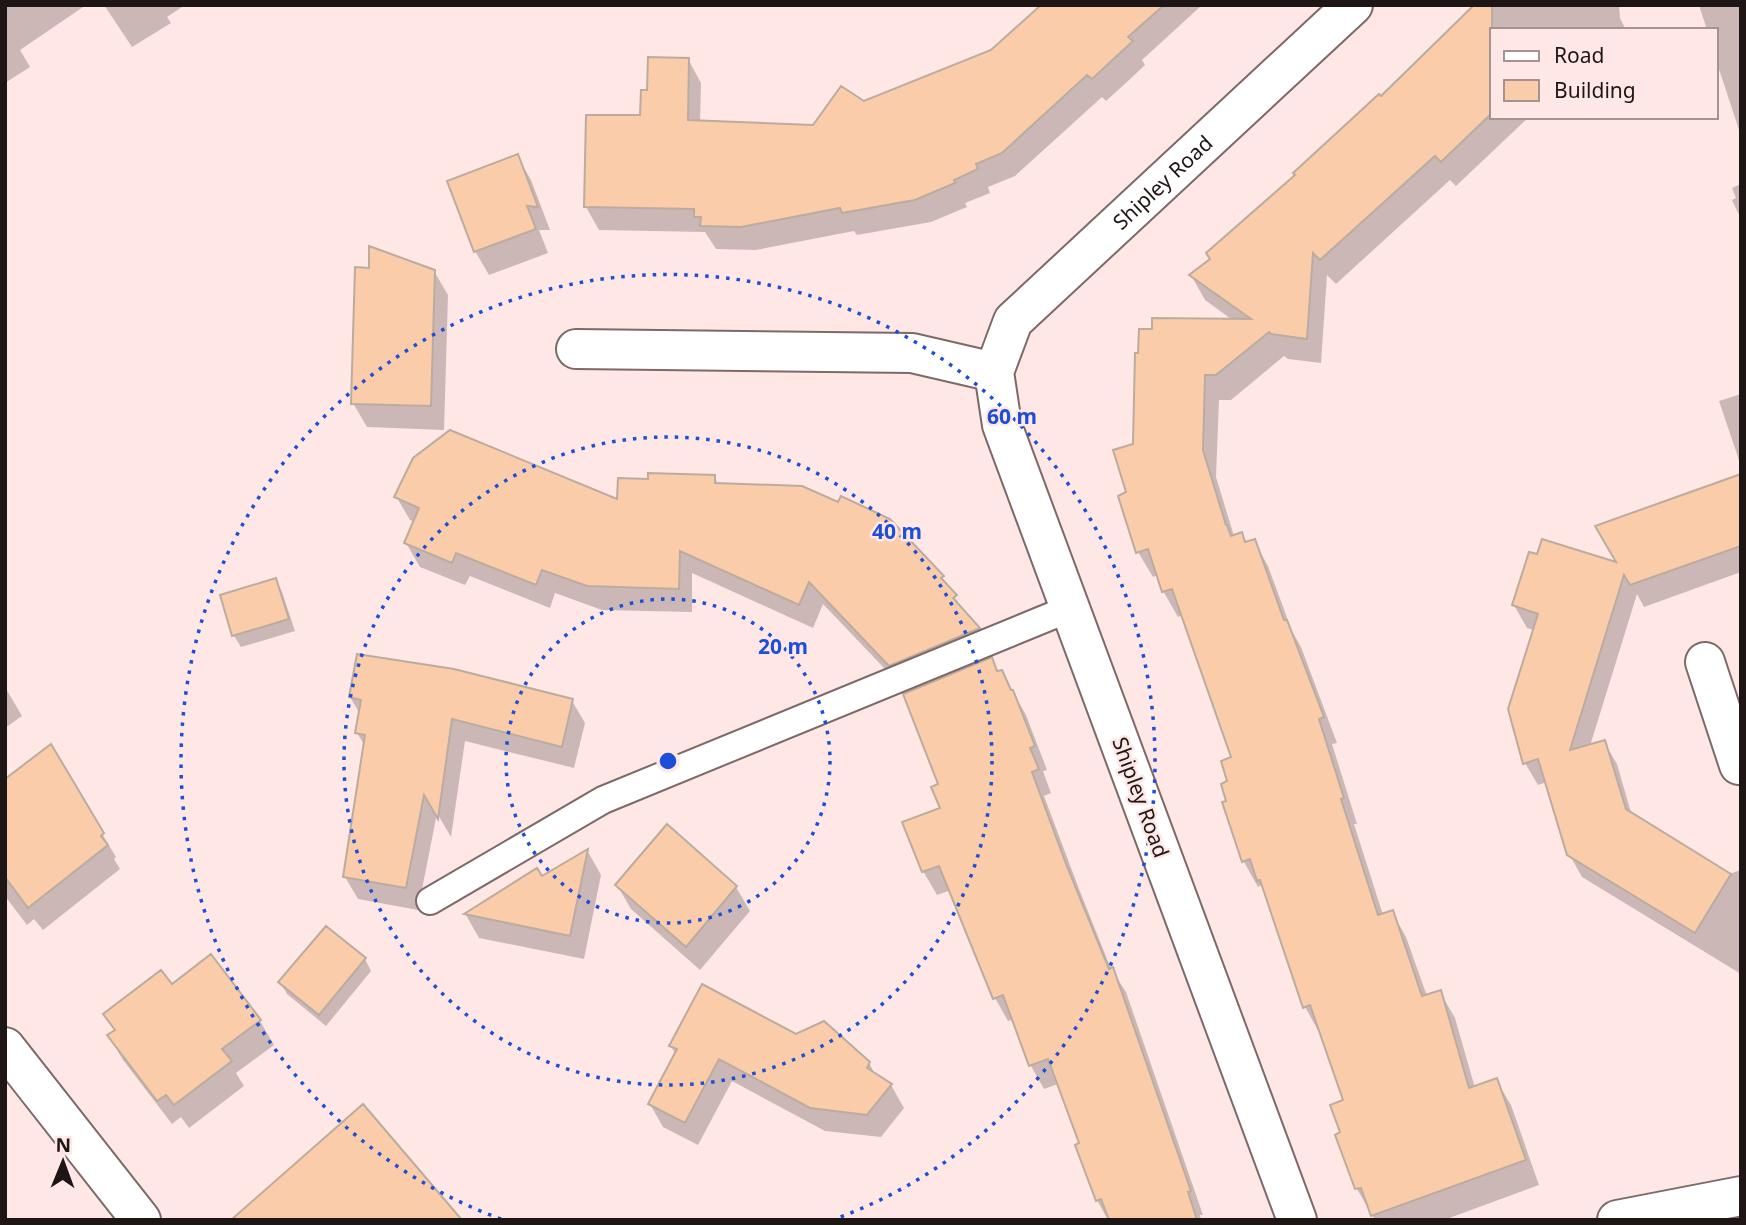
<svg xmlns="http://www.w3.org/2000/svg" width="1746" height="1225" font-family="'Noto Sans',sans-serif">
<style>
.shadow{fill:#0003}
.building{fill:#faccaa;stroke:#bcab9f;stroke-width:2}
.lines{fill:none;stroke-linecap:round;stroke-linejoin:round}
.lane-casing{stroke:#7d6968;stroke-width:30}
.street-casing{stroke:#7d6968;stroke-width:42}
.secondary-casing{stroke:#7d6968;stroke-width:42}
.lane{stroke:#fff;stroke-width:26}
.street{stroke:#fff;stroke-width:38}
.secondary{stroke:#fff;stroke-width:38}
.ring{fill:none;stroke:#1d4ed8;stroke-width:3.5;stroke-dasharray:3.5 7}
.labels{text-anchor:middle;dominant-baseline:central;stroke-width:5;stroke-linejoin:round;paint-order:stroke}
.street-label{font-size:21px;fill:#1e1615;stroke:#fee7e4}
.centre{fill:#1d4ed8;stroke:#fee7e4;stroke-width:3.5}
.ring-label{font-size:21px;text-anchor:middle;font-weight:bold;fill:#1d4ed8;stroke:#fee7e4;stroke-width:5;stroke-linejoin:round;paint-order:stroke}
</style>
<rect width="100%" height="100%" fill="#fee7e4"/>
<path class="shadow" d="M5,5H86L20,50L30,67L5,83Z
M104,5H185L167,17L171,23L132,47Z
M1044,5H1202L1142,60L1145,65L1128,81L1106,101L1102,97L1015,176L988,187L990,193L965,203L967,207L931,222L857,235L854,231L756,250L716,249L705,232L599,230L586,207L642,117L649,92L688,59L701,83L700,123L814,127L864,103L992,52Z
M1477,5H1619L1620,18L1626,30H1492V117H1529L1456,186L1450,180L1336,284L1327,275L1321,363L1288,359L1284,356L1231,400H1219L1216,477L1234,536L1241,534L1247,543L1254,541L1268,566L1292,631L1301,647L1337,743L1332,744L1357,824H1354L1383,915L1392,912L1406,937L1427,996L1440,992L1455,1018L1475,1088L1496,1080L1511,1105L1539,1185L1444,1220H1375L1357,1189L1342,1133L1345,1101L1321,1032H1319L1305,1007L1262,885L1258,887L1244,862L1224,803L1228,802L1229,782L1233,758L1183,615L1178,617L1163,591L1158,575L1153,577L1138,552L1128,493L1135,446L1234,321L1205,300L1191,275L1212,260Z
M1699,5H1741V136L1716,60V30H1707Z
M517,156L531,180L550,230H539L548,253L489,275L475,251Z
M1741,184V219L1732,200L1736,198L1732,188Z
M434,271L448,295L444,430L367,427L353,403Z
M1741,394V466L1719,401Z
M1741,476V572L1644,607L1637,594L1590,746L1604,742L1617,764L1632,816L1729,874L1741,870V974L1582,877L1569,854L1547,782L1538,785L1525,763L1534,630L1527,628L1514,605L1619,565Z
M714,477L719,485L942,577L967,617L979,629L992,653L904,689L823,604L813,628L692,573V612L602,610L555,593L550,608L470,576L465,585L420,567L406,543L415,522L410,520L396,496L619,501L649,481Z
M275,580L282,592L295,631L241,647L234,636L222,596Z
M991,660L999,673L1001,672L1026,715L1047,770L1043,771L1051,793L1044,796L1079,889L1111,969L1126,992L1203,1215H1200L1201,1220H1108L1097,1200L1078,1146L1081,1144L1058,1084L1044,1089L1031,1066L1014,1019L1008,1021L995,998L951,890L937,895L923,871L942,809L940,785Z
M5,687L22,716L5,728Z
M350,697L572,701L585,723L574,768L465,741L451,837L437,813L418,910L358,899L345,877L365,746L357,733L360,714Z
M50,747L116,857L114,859L120,869L43,930L34,919L27,925L5,896V782Z
M588,852L601,875L584,959L479,938L466,915L537,871L541,878Z
M617,885L736,887L750,911L700,970L631,909Z
M211,956L260,1021L274,1045L236,1073L244,1086L189,1128L181,1117L172,1124L123,1060L109,1036L115,1031L105,1014L171,986Z
M365,959L371,971L326,1026L287,994L280,982Z
M671,1046L869,1063L876,1076L891,1085L904,1108L881,1137L825,1131L732,1081L698,1145L663,1127L650,1104L676,1055Z"/>
<path class="building" d="M1041,5H1164L1128,37L1133,41L1092,79L1087,75L1002,153L976,164L978,169L954,180L955,183L915,200L842,213L840,208L741,227L700,226L701,217H694V209L584,207L586,115H640L641,90H647L648,57L689,58L688,120L813,125L841,86L864,101L991,50Z
M1474,5H1492V113L1441,162L1435,156L1320,260L1313,253L1307,339L1271,334L1269,332L1216,375H1205L1203,450L1226,525H1227L1231,536L1242,532L1245,542L1255,539L1284,620H1287L1324,717L1319,719L1344,798L1341,799L1378,915L1393,910L1422,996L1441,990L1469,1088L1497,1078L1526,1160L1371,1216L1361,1188L1355,1189L1335,1135L1340,1132L1330,1105L1343,1100L1310,1005L1303,1008L1260,880L1257,881L1250,859L1242,862L1222,802L1226,801L1221,784L1227,781L1221,761L1231,757L1172,589L1162,592L1148,549L1136,553L1118,496L1126,492L1113,450L1133,444L1135,353H1138L1139,329H1152V318L1251,319L1189,275L1210,259L1206,253L1295,175L1293,173L1379,94L1381,96Z
M518,154L538,207L527,206L536,229L474,252L447,181Z
M369,246L435,270L431,406L351,404L355,267L369,268Z
M450,430L617,499L618,478L648,479V473L715,475V483L802,486L838,502L841,496L890,519L944,576L941,578L957,595L953,598L980,628L889,666L809,582L799,605L680,551L679,589L587,586L542,570L536,585L456,553L452,563L404,543L419,508L394,497L413,458Z
M1741,474V546L1630,585L1624,575L1570,750L1605,740L1626,809L1731,874L1695,933L1567,855L1538,759L1523,764L1508,709L1538,614L1512,605L1529,552L1537,554L1542,539L1616,562L1595,526Z
M276,578L289,619L232,636L220,595Z
M357,654L454,669L573,699L562,747L452,719L438,819L424,795L406,888L343,877L365,735L355,733L361,700L349,697Z
M992,657L997,671L1002,670L1011,690H1013L1035,746L1030,748L1039,769L1032,772L1066,864L1109,969L1113,967L1191,1191L1188,1192L1197,1220H1109L1101,1199L1096,1201L1075,1145L1079,1143L1048,1059L1029,1066L1003,995L993,999L939,866L922,872L902,822L940,808L931,787L938,784L903,694Z
M51,744L104,833L101,836L108,845L28,908L5,877V779Z
M667,824L737,886L686,947L615,885Z
M588,849L570,936L464,914L537,868L542,876Z
M326,926L366,958L319,1015L278,982Z
M211,954L261,1020L222,1049L232,1061L174,1105L166,1095L157,1101L107,1035L115,1030L103,1014L161,970L172,984Z
M702,984L796,1034L824,1021L870,1062L867,1068L892,1084L867,1115L810,1108L719,1059L685,1123L648,1104L677,1049L669,1046Z
M363,1104L462,1220H231Z"/>
<g class="lines">
<defs>
<path id="lane" d="M430,901L603,800L1071,608"/>
<g id="street">
<path d="M576,349L912,353L994,372"/>
<path d="M1705,662L1739,765"/>
<path id="s1" d="M1297,1220L1002,425L994,372L1013,321L1353,5"/>
</g>
<path id="secondary" d="M5,1047L141,1220
M1617,1220L1741,1196"/>
</defs>
<use href="#lane" class="lane-casing"/>
<use href="#street" class="street-casing"/>
<use href="#secondary" class="secondary-casing"/>
<use href="#lane" class="lane"/>
<use href="#street" class="street"/>
<use href="#secondary" class="secondary"/>
</g>
<g class="ring">
<circle cx="668" cy="761" r="162"/>
<circle cx="668" cy="761" r="324"/>
<path d="M501 1219A487 487 0 1 1 835 1219"/>
</g>
<g class="labels">
<g class="street-label">
<text stroke="none"><textPath href="#s1" startOffset="1160">Shipley Road</textPath></text>
<text transform="translate(1141 797) rotate(70)">Shipley Road</text>
</g>
</g>
<circle cx="668" cy="761" r="10" class="centre"/>
<g class="ring-label">
<text x="1012" y="424">60 m</text>
<text x="897" y="539">40 m</text>
<text x="783" y="654">20 m</text>
</g>
<rect width="1746" height="1225" fill="none" stroke="#1e1615" stroke-width="14"/>
<rect x="1490" y="28" width="228" height="91" fill="#fee7e4" stroke="#a49391" stroke-width="2"/>
<rect x="1504" y="51" width="35" height="10" fill="#ffffff" stroke="#a49391" stroke-width="2"/>
<text x="1554" y="63" font-size="21" fill="#1e1615">Road</text>
<rect x="1504" y="80" width="35" height="21" fill="#faccaa" stroke="#a49391" stroke-width="2"/>
<text x="1554" y="98" font-size="21" fill="#1e1615">Building</text>
<g transform="translate(63 1162) rotate(1)" stroke="#fee7e4" stroke-width="5" paint-order="stroke">
<path d="M0-5L12 26L0 18L-12 26Z" fill="#1e1615"/>
<text y="-10" font-size="19" font-weight="bold" text-anchor="middle" fill="#1e1615">N</text>
</g>
</svg>
